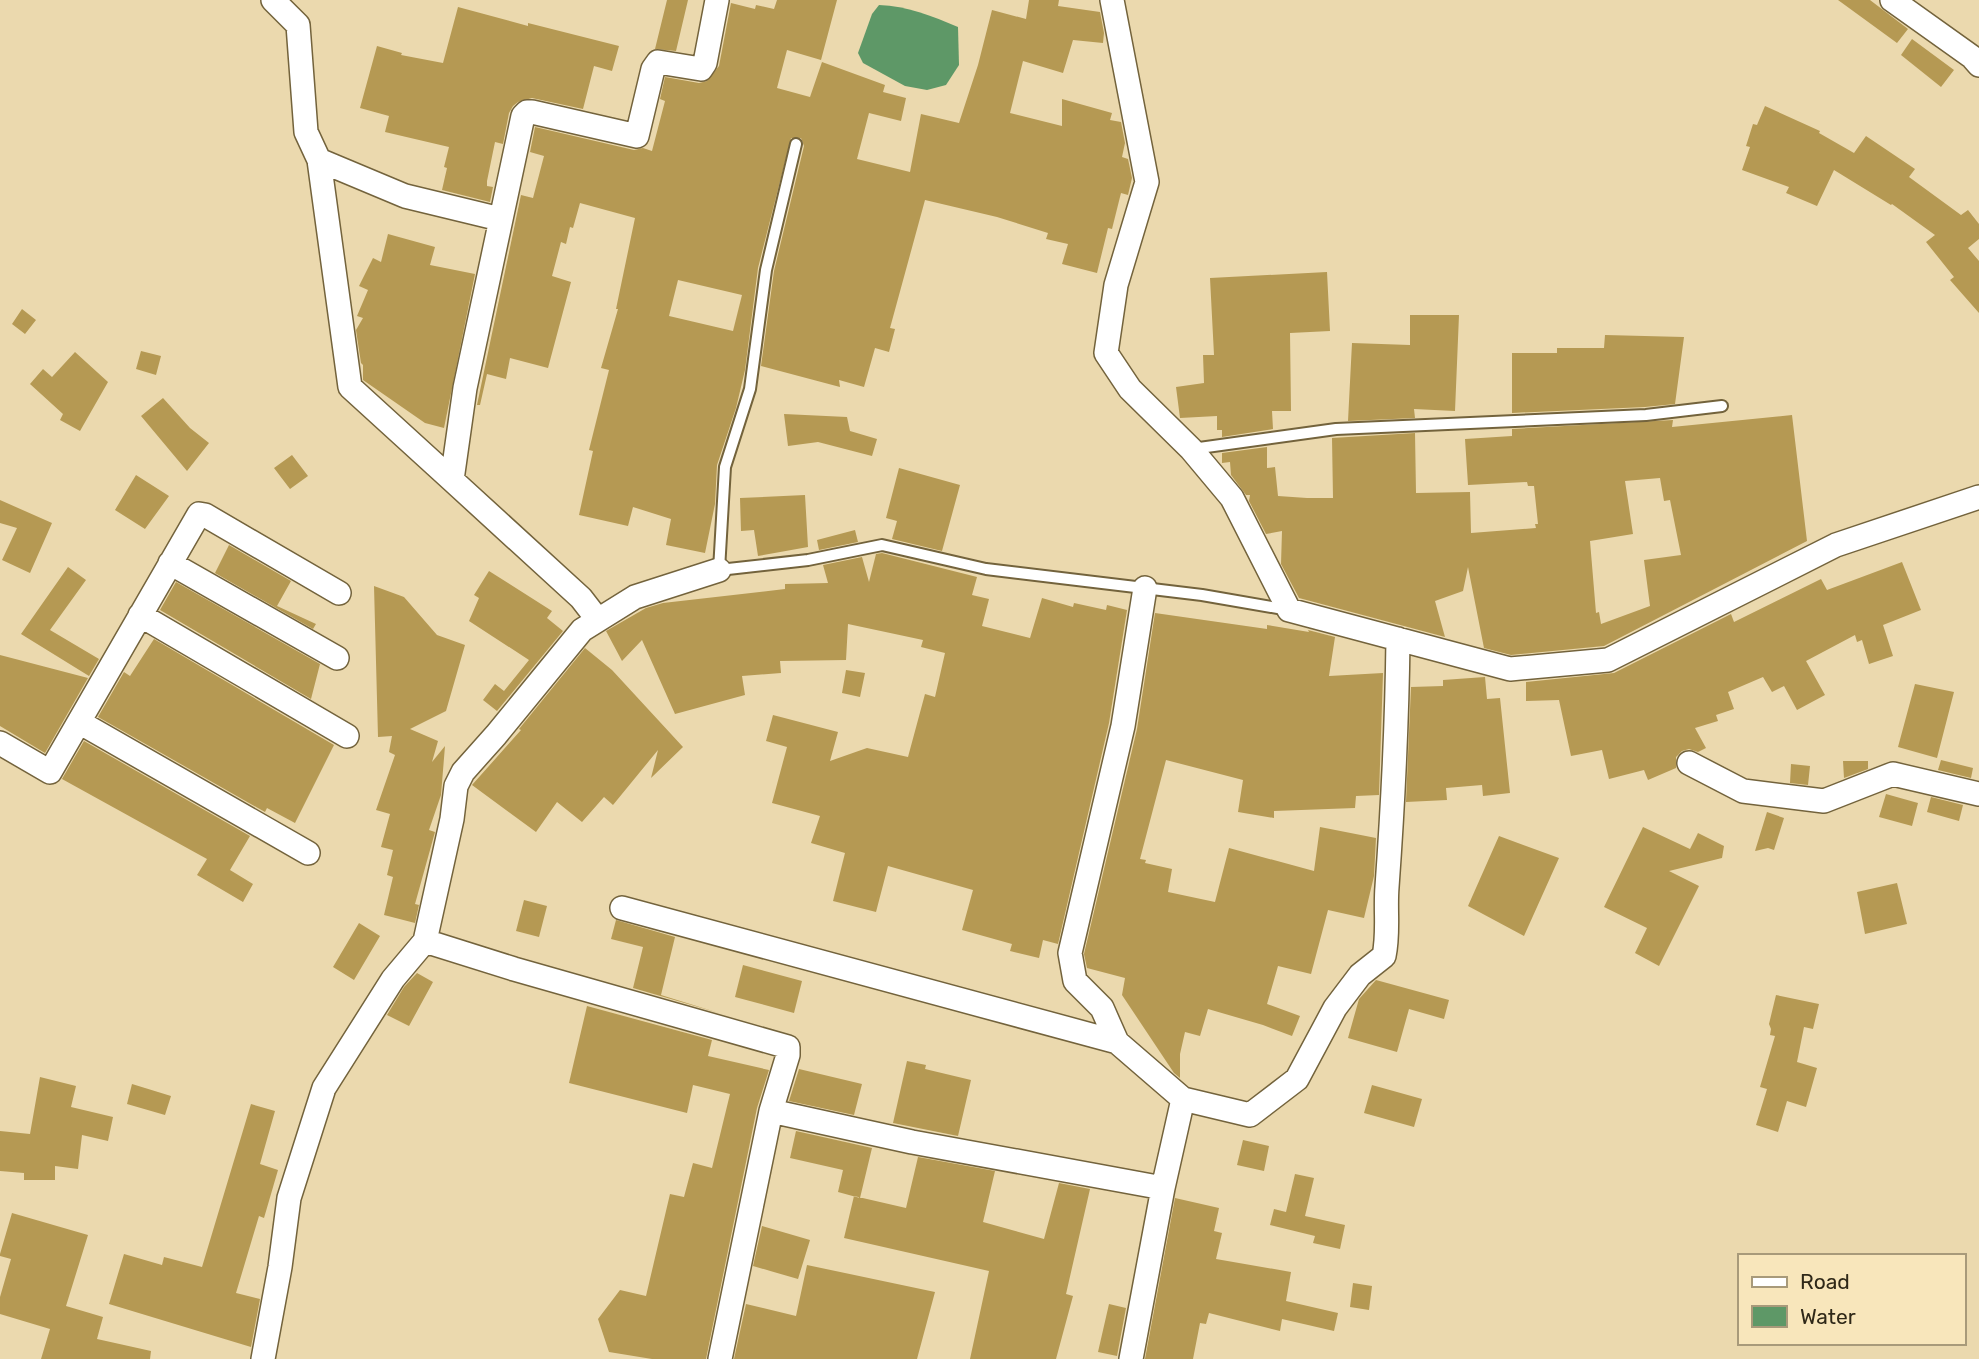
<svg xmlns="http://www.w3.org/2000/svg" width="1979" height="1359" font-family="Rubik,sans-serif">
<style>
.water{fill:#5e9867}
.building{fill:#b59953;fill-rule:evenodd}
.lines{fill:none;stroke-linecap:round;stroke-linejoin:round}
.lane-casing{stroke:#73633c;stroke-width:14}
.street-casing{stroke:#73633c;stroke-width:26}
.lane{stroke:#fff;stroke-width:10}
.street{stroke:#fff;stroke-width:23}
</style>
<rect width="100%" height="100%" fill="#ebd9ae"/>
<path class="water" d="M879,5C907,6 932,16 958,27L959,65L946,85L927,90L905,86L863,63L858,53L872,14Z"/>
<path class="building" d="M667,0H688L676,51L655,49Z
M777,0H837L821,60L787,50L777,88L810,97L822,62L885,85L883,92L906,98L901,121L869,113L857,159L910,172L921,114L959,123L978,65L992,10L1026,19L1029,0H1059L1058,6L1100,12L1104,33L1103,43L1073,40L1063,73L1023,61L1010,113L1062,126V99L1112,113L1110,120L1121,122L1125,143L1122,157L1128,159L1132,178L1128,195L1121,193L1112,229L1108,228L1097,273L1062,264L1068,244L1046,239L1048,233L997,217L925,200L890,328L895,329L889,352L875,348L864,387L839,380L840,387L761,366L774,271L804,146L801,138H791L758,268L745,370L736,408L717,465L715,504L705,553L666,545L671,519L633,507L628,526L579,515L593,451L589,450L609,370L601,368L618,309H616L635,218L580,203L573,228L570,227L566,244L561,242L552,276L571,282L548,368L510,358L506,379L487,374L480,405H477L521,195L533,198L544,156L530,152L535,127L634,150L643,148L652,151L665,101L660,99L665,77L699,83L707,81L719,66L731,3L755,9L756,5L774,9ZM678,280L742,295L733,331L669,316Z
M1838,0H1870L1908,29L1897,43Z
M458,7L528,26V23L619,46L612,71L594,66L583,109L532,98L518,102L513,106L509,113L503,144L495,142L487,181V186L493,187L490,202L442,190L447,168L444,167L449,147L385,132L389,116L360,108L377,46L402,53L401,55L443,63Z
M1912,39L1954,70L1941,87L1901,55Z
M1765,106L1820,131L1819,133L1854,153L1866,136L1915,169L1909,177L1961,215L1968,210L1979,224V239L1968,248L1979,261V313L1950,280L1954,277L1926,242L1935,235L1892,204L1891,205L1834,170L1817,206L1786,193L1789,187L1742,170L1750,147L1746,146L1753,124L1757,125Z
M388,234L435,247L430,265L475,274L444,428L425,423L363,380V365L361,363L356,330L363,318L357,316L368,290L359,286L373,258L381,262Z
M1327,272L1330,331L1290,333L1291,411H1272L1273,429L1222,437V430H1217V416L1180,418L1176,387L1204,383L1203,355H1214L1210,278Z
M22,309L36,320L25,334L12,324Z
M1410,315H1459L1455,411L1414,409L1415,418L1348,421L1352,343L1410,345Z
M1605,335L1684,337L1675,404L1645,407L1512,413V353H1557V348H1604Z
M141,351L161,356L156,375L136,369Z
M75,352L108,382L80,431L60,420L63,414L30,384L43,369L52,377Z
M163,398L190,428L209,443L187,471L141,416Z
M784,414L847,417L850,431L877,439L872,456L818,442L788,446Z
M1792,415L1807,541L1604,646L1511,655L1484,648L1468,567L1463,591L1435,601L1445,637L1299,598L1281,564L1282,531L1266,534L1249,501L1250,495H1246L1231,475L1230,462L1222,463V453L1267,447V468L1275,467L1278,496L1307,498H1333L1332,438L1415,433L1416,493L1470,492L1471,533L1536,528L1535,524H1538L1534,486H1528L1527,482L1468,485L1465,439L1512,436V429L1673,420L1672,427ZM1660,478L1664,501L1670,500L1681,555L1644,560L1650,606L1601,624L1599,612L1596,613L1590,541L1633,534L1625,481Z
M292,455L308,476L290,489L274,468Z
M899,468L960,485L942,551L892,539L897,521L886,518Z
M136,475L169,496L145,529L115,510Z
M805,495L808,547L758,556L754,530L741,531L740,498Z
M0,500L52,523L30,573L2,560L17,528L0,523Z
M855,530L858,542L819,550L817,540Z
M229,545L291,581L277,606L316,624L313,629L215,573Z
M882,553L977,577L972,595L989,599L982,626L1030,638L1042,598L1073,607L1074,603L1106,610L1107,605L1127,610L1109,723L1058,944L1043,940L1039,958L1010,951L1012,944L962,930L973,890L888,866L876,912L833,901L845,853L811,843L820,816L772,803L787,747L766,741L773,715L838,732L830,761L867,748L908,757L925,694L935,697L945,653L921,647L923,640L848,624L846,660L780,661L781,673L742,676L745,695L675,714L642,640L622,661L606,631L646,608L663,603L785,589V584L828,583L823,565L862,557L869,582L876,554Z
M1902,562L1921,610L1883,625L1893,656L1869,664L1862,640L1857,642L1855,635L1806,661L1825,695L1797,710L1784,686L1772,692L1763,677L1728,692L1734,709L1716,715L1718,721L1695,728L1706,748L1698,752L1689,749L1682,751L1676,757V768L1648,780L1644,770L1609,779L1602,750L1571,756L1559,700L1526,701V682L1614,673L1731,614L1734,622L1821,579L1827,590Z
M68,567L86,580L50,630L99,659L89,676L21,634Z
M489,571L552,611L547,618L563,631L497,711L483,700L495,684L504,691L529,660L469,621L479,598L474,595Z
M176,582L320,664L311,699L160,610Z
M374,586L404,597L437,635L465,645L446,711L410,729L438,741L432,762L445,746L441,795L429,830L435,832L415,904L419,905L415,923L384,915L393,877L387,875L393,850L381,847L390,814L376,810L395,755L389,752L392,736L378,737Z
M1155,613L1267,629V625L1309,632L1308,630L1335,637L1329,676L1383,673L1379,795L1356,796L1355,808L1274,811V818L1238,812L1243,780L1166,760L1140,859L1146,860L1145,863L1172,869L1168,892L1215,902L1229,848L1314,871L1320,827L1376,838L1374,876L1364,918L1328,910L1311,974L1278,966L1267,1004L1300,1016L1292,1036L1263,1025L1208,1009L1200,1036L1185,1032L1180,1054V1078L1174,1073L1122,995L1125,978L1087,968L1084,954L1137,729Z
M154,639L334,745L295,823L267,808L265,812L98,717L124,672L130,676Z
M585,648L612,670L683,747L651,778L658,750L613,805L604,797L582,822L557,802L536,832L472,785L521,730L519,729Z
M0,655L88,678L45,753L0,726Z
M846,670L865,673L860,697L842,693Z
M1485,677L1487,699L1500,698L1510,793L1483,796L1482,785L1446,788L1447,800L1406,802L1411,687L1443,686V680Z
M1915,684L1954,692L1937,758L1898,747Z
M84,741L250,836L230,870L253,884L243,902L197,875L207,859L62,779Z
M1941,760L1973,768L1971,778L1938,770Z
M1843,761H1868V769L1844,778Z
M1791,764L1810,766L1808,785L1790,783Z
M1886,794L1918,803L1912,826L1879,817Z
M1931,797L1963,805L1959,821L1927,812Z
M1767,812L1784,818L1774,850L1768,848L1755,851Z
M1643,827L1690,849L1698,833L1724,846L1722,858L1669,871L1699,886L1659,966L1635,953L1647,928L1604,907Z
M1499,836L1559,858L1524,936L1468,906Z
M1897,883L1907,924L1865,934L1857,892Z
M524,900L547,906L539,937L516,931Z
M616,920L675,937L661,995L719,1013L633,988L643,947L611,939Z
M359,923L380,936L354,980L333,967Z
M743,965L802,981L794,1013L735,997Z
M417,973L433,982L409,1026L387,1015L404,987Z
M1376,980L1449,1000L1444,1019L1409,1009L1397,1052L1348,1038L1359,999Z
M1776,995L1819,1004L1813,1029L1804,1027L1797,1062L1817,1068L1806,1107L1787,1101L1778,1132L1756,1125L1767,1089L1760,1087L1775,1036L1770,1035L1771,1029L1769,1024Z
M587,1006L712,1040L708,1056L769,1070L757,1108L706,1359H652L609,1352L598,1319L620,1290L646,1296L670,1194L684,1197L693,1163L712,1168L730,1094L693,1085L687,1113L569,1083Z
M907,1061L926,1065L925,1069L971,1080L958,1136L893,1123Z
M799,1069L862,1084L854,1115L789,1101Z
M40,1077L76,1086L71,1107L113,1117L108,1141L82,1135L78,1169L55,1166V1180H24V1173L0,1171V1131L30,1134Z
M132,1084L171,1096L165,1115L127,1104Z
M1372,1085L1422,1099L1414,1127L1364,1113Z
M251,1104L275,1111L260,1164L278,1170L264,1218L259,1216L236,1293L260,1299L251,1347L109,1304L124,1254L162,1265L164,1257L202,1267Z
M796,1131L872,1148L860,1198L838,1192L843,1170L790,1158Z
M1243,1140L1269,1146L1264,1171L1237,1165Z
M918,1157L995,1171L983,1222L1044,1239L1059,1183L1090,1189L1066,1294L1073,1296L1056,1359H970L989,1271L844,1238L854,1196L906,1208Z
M1295,1174L1314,1178L1305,1216L1345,1225L1340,1249L1313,1243L1315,1236L1270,1225L1274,1209L1286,1212Z
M1175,1198L1219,1208L1214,1231L1222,1233L1216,1259L1291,1272L1286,1301L1338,1313L1334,1331L1282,1319L1280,1331L1209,1313L1206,1324L1200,1323L1193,1359H1145Z
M12,1213L88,1235L66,1306L103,1317L97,1339L151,1351L150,1359H41L50,1329L0,1314V1297L11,1259L0,1256V1254Z
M762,1226L810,1240L798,1279L753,1266Z
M807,1265L935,1292L917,1359H734L746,1304L796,1316Z
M1353,1283L1372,1286L1369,1310L1350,1307Z
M1109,1304L1126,1308L1117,1356L1098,1352Z"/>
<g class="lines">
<defs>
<path id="lane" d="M796,144L766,270L750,389L725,467L719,570L808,560L882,545L986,569L1202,595L1289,610
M1192,449L1336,429L1646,415L1722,406"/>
<path id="street" d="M273,0L298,25L306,132L319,160L405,196L500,219
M1112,0L1147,182L1116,285L1106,353L1130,389L1191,449L1232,498L1289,610L1510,669L1608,660L1836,545L1979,497
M1892,0L1972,57L1979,65
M319,160L350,387L452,480L465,388L523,116L527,112H532L637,136L653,69L658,62L701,69L705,63L717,0
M452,480L581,598L598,620
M170,563L337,658
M140,615L347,736
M79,722L308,853
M0,743L50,772L199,514L205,515L339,593
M1689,763L1743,791L1824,801L1893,774L1979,794
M622,908L1117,1042L1183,1099
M425,941L452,819L456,786L463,772L496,735L582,630L635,597L719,570
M1117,1042L1102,1008L1075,981L1070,953L1123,726L1145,588
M771,1111L912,1142L1163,1188
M263,1359L280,1267L289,1198L324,1088L393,979L425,941L514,969L788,1047V1055L771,1111L720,1359
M1131,1359L1163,1188L1183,1099L1250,1115L1297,1079L1335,1008L1360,975L1384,956C1389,933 1385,910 1387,887C1393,804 1397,722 1398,639"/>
</defs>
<use href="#lane" class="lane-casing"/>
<use href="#street" class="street-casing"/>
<use href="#lane" class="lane"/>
<use href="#street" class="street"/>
</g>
<rect x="1738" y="1254" width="228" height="91" fill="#f8e6bb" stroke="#a89a7a" stroke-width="2"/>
<rect x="1752" y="1277" width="35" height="10" fill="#ffffff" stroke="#a89a7a" stroke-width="2"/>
<text x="1800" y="1289" font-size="21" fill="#2f2818">Road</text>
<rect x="1752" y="1306" width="35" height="21" fill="#5e9867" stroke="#a89a7a" stroke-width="2"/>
<text x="1800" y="1324" font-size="21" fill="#2f2818">Water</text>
</svg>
